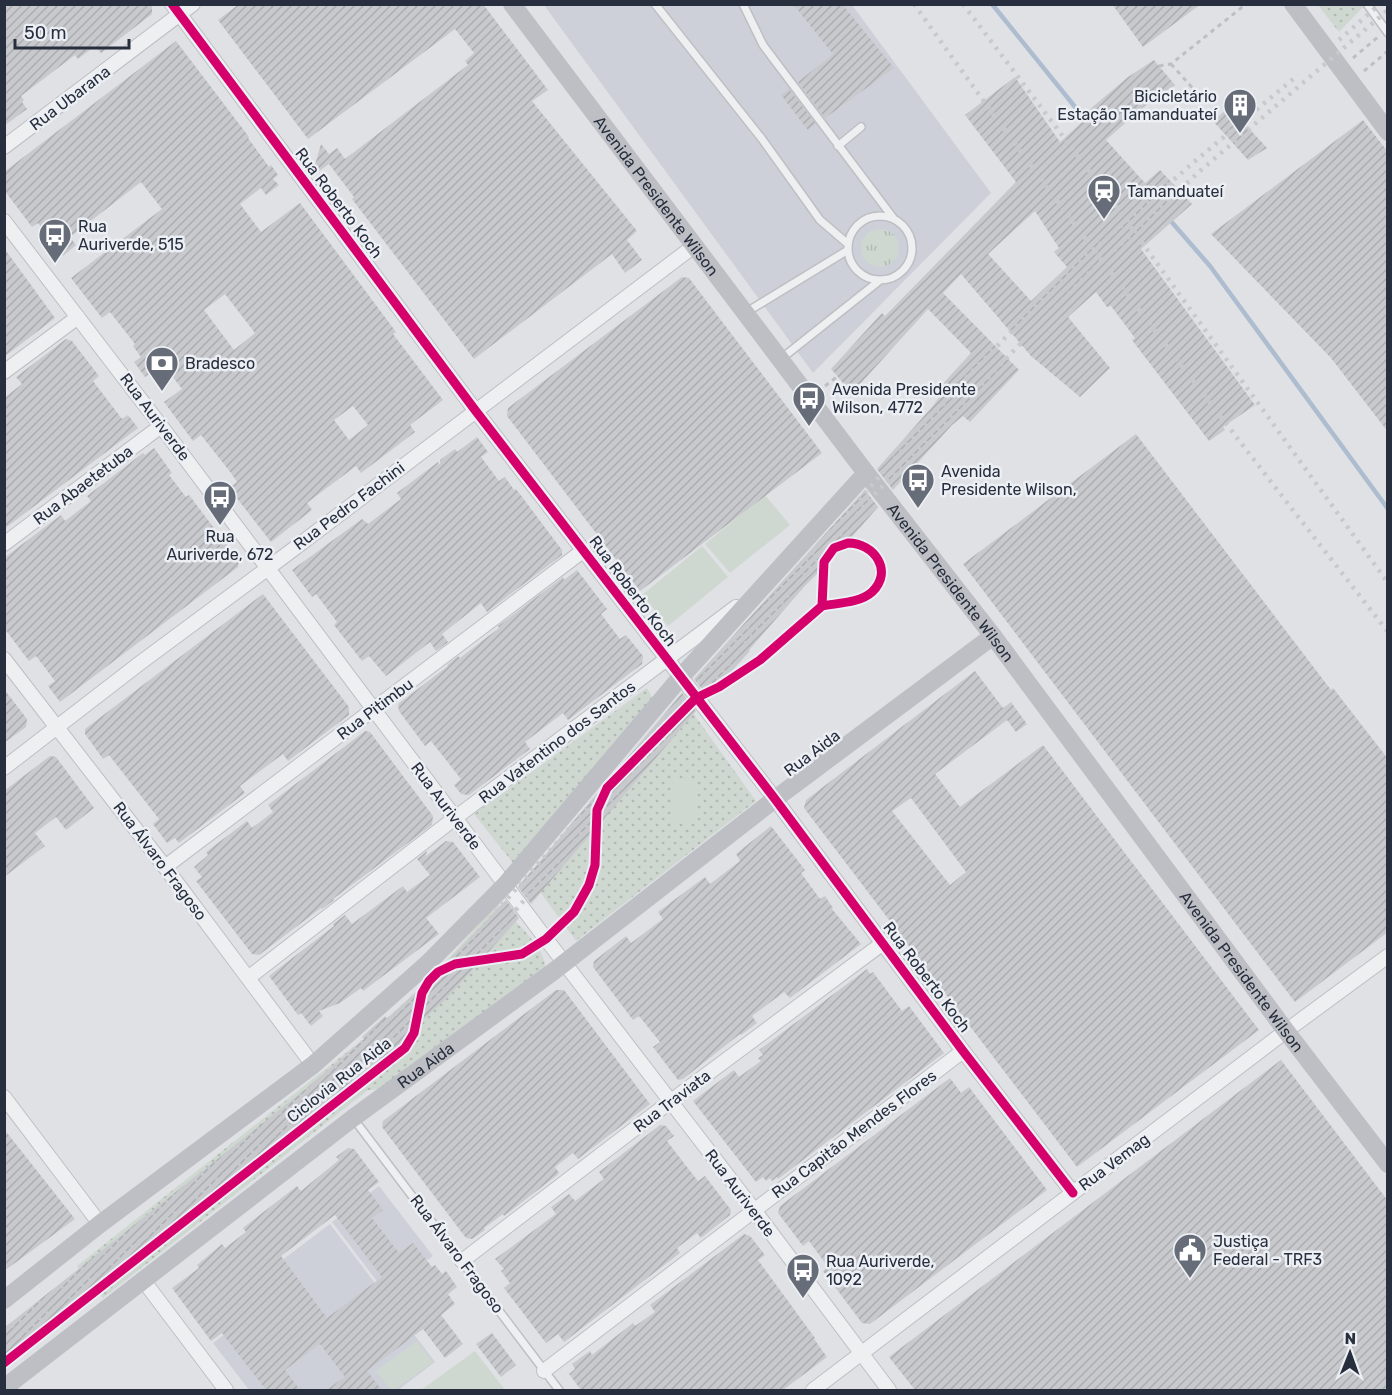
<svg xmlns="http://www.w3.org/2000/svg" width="1392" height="1395" font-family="Rubik,sans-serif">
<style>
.built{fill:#cdd0d8}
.grass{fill:url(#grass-tufts)}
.park{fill:url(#park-dots)}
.pitch{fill:#cfd8d0}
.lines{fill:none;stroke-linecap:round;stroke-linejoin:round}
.stream{stroke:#adbdcf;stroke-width:4.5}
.building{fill:url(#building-hatch);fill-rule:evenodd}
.lane-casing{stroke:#bebfc3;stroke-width:10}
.street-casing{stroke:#bebfc3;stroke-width:16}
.path{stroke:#bebfc4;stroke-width:3;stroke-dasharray:4.5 4.5;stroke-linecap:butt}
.lane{stroke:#eeeff1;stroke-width:7}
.street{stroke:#eeeff1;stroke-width:14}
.secondary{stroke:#bdbfc4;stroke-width:18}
.rail{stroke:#c8c9cc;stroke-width:4.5;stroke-dasharray:3 6;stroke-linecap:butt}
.cycleway-casing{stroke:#eceff4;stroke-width:13}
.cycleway{stroke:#d6006c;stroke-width:9}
.labels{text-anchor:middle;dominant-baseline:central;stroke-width:5;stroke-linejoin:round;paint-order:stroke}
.poi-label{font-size:16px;fill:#272e3d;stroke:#eceff4;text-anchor:start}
.street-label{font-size:16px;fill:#272e3d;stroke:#eceff4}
</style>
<defs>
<pattern id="grass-tufts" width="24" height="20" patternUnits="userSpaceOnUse" patternTransform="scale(1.5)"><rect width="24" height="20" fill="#cfd8d0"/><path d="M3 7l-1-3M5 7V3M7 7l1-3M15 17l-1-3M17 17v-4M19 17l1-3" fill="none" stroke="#b2bab4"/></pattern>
<pattern id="park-dots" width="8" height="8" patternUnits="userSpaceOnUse" patternTransform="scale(1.5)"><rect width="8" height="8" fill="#cfd8d0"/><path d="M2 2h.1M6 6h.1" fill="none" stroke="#b2bab4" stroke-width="1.8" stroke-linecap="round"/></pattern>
<pattern id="building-hatch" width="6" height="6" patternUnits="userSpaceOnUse" patternTransform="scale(1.5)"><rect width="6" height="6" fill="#c7c9cd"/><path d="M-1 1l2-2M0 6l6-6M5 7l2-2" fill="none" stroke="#abadb1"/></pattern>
</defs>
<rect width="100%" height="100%" fill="#dfe1e5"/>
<path class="built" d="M544,5H852L991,193L813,373Z
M379,1186L433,1256L385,1292L332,1222Z
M330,1224L435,1362L398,1390H249L213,1343L251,1314L236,1295Z"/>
<path class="grass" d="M861 248a19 19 0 1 1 38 0a19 19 0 1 1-38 0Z"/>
<path class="park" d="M1363,5L1364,6L1339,32L1318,5Z
M647,688L653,699L513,863L474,814Z
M685,702L756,801L576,941L530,878Z
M498,903C511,918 546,948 545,967L381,1089L368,1090L103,1298L77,1266L362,1040L384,1065L410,1045L387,1018L432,977Z"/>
<path class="pitch" d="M765,495L790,525L730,573L705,544Z
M702,546L728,577L668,626L642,595Z
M674,780L696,781L695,823H673Z
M417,1341L433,1362L394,1390H391L376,1371Z
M475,1351L505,1390H421Z"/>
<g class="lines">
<path class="stream" d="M992,4L1088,123
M1169,219L1210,266L1388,509"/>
</g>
<path class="building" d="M4,4H152V14L101,53L95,46L78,59L75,55L21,96L24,100L22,102L27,109L4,126Z
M239,4H483L548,90L532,101L637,231L627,240L642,260L625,273L612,254L474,359L352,199L354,197L329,164L312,176L321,144L329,154L337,148L345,159L468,65L465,61L474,53L455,29L308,139L218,20Z
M793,4H842L894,68L825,118L798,82L833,54Z
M1112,4H1201L1143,47Z
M176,41L249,137L248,138L269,167L271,165L278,175L273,179L279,185L266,195L261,188L240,204L261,232L300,203L396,332L393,334L443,400L410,425L415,432L361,473L356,466L324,490L307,503L312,510L271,542L229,488L237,482L231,473L201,435L193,441L164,402L182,389L163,364L145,377L134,362L141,357L133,346L135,344L110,312L102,318L71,278L162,209L141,182L70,237L76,245L63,256L38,223L32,227L4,190V172ZM225,294L255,333L234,350L204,310ZM353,406L368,425L349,440L334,420Z
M1154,60L1175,85L1146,105L1106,140L1145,183L1160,170L1192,204L1141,249L1255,405L1223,427L1225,430L1209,441L1132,340L1135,338L1111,306L1107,307L1096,292L1068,317L1110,368L1080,397L1031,356L961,274L943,293L1019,370L970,422L963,416L952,425L893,490L877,469L932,407L941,395L937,390L971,353L928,309L852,393L831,369L882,313L885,316L1016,182L965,115L1015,77L1060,142L1092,113L1089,110L1128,77ZM1035,211L1059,248L1054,252L1067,267L1031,301L988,254Z
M789,89L816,124L808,130L781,95Z
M1229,107L1267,148L1248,160L1213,121Z
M1363,120L1388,152V432L1331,358L1211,234Z
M4,248L55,318L4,357Z
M682,277L689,278L822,453L640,591L507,416L508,408Z
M66,339L72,341L99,376L93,381L122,419L128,415L138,428L4,529V398L22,384L16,377Z
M1136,434L1331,690L1333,688L1388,759V932L1295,1002L963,564Z
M477,437L488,452L481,457L499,481L505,477L514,490L516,489L562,550V555L487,612L481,603L442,634L448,642L436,651L430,642L386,676L369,656L362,661L334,625L337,622L316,594L312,597L292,570L362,519L368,524L401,499L397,493L438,462L440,465V460L455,449L457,452Z
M154,448L172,473L169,475L186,497L189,495L239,561L238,567L60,702L48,686L55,681L36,656L29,661L4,628V558L61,515L65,521L91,501L87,496L143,453L145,455Z
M865,490L878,507L837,554L804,587L749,650L750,651L708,697L694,679Z
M577,570L607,609L601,614L620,639L626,635L643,656L642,664L568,720L563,713L525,742L530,749L469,795L461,794L454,785L461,779L431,741L425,746L399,711L398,704L448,666L447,665L458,656L460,658L499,628L498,626L563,577L564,580Z
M263,594L349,707V715L288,761L283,754L240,786L245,793L179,843L175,838L167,843L153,824L159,819L109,755L103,759L85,734V729Z
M975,671L1003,708L1011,702L1027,724L1016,732L1007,720L935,774L960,807L1043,745L1259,1030L1077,1167L804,808L806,800ZM911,798L966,872L950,885L892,811Z
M4,689L27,719L26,727L4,743Z
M682,693L696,711L531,904L518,887Z
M365,731L370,732L433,816L432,825L333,899L334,900L322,909L321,908L259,955L252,954L196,881L202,877L194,867L208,855L206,852L247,821L252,828L273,812L268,805Z
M50,756L56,757L94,808L66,830L56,817L35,833L45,846L4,877V791Z
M771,826L805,870L801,873L820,899L825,896L833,908L832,909L861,944L790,998L784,992L752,1016L757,1023L741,1035L740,1034L683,1079L678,1080L653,1047L660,1042L639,1016L633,1020L593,967L594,961L626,936L631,943L663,919L658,912L705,877L710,884L740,861L736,854Z
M446,841L453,842L480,877L426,918L439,934L363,991L361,988L340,1003L319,1011L323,1016L311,1026L301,1013L298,1015L269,976L334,926L333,924L345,915L352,924L403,886L407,892L430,875L417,859L427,851L426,856Z
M506,900L519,918L446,999L403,1038L408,1044L385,1062L381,1059L334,1100L4,1363V1328L307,1088L364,1039L362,1037L385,1016L387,1019L435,975Z
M867,969L870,974L873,972L902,1011L909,1006L944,1053L778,1179L777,1177L772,1181L770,1178L766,1181L763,1177L756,1182L693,1101L734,1070L739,1077L761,1061L758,1058L763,1055L759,1050Z
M556,990H564L650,1104L578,1159L573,1153L555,1167L559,1173L556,1176L504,1216L503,1214L484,1228L485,1230L472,1239L466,1238L382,1127L383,1121Z
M1281,1060L1388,1201V1390H915L889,1357Z
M950,1078L961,1093L969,1087L1047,1190L870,1324L862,1323L823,1271L828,1267L809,1241L803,1246L778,1213L780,1206Z
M660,1125L666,1126L674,1136L667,1141L687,1167L698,1181L705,1176L731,1210L730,1215L701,1238L697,1233L677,1248L680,1253L564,1342L558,1334L546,1343L504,1288L510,1283L501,1271L504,1269L495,1259L556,1214L551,1207L569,1194L575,1201L604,1179L599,1172Z
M4,1129L75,1219L4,1271Z
M348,1148L354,1149L379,1182L368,1190L383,1210L372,1218L399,1253L413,1243L432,1267L435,1265L442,1274L446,1271L457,1287L448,1294L455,1304L441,1315L463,1344L445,1358L423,1329L367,1371L382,1390H326L345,1377L320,1344L285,1370L300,1390H266L222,1333L211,1341L172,1288L199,1268L197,1265L222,1244L225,1248L246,1232L243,1228L257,1217L297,1186L301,1191L339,1160L336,1157ZM335,1215L382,1277L327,1318L281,1256Z
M744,1234L750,1236L765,1255L758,1260L815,1338L814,1339L827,1357L783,1390H581L569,1374L575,1369L572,1364L590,1351L592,1355L633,1323L635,1326L655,1312L650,1305Z
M492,1333L516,1365L501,1377L476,1344Z"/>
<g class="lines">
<defs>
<path id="lane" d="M655,4L762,139L820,220L848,244
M743,4L763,45L894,219
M1367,4L1388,33
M838,146L861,127
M848 248a32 32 0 1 1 64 0a32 32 0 1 1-64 0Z
M745,313L848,250
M782,358L879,281
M353,1118L559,1390"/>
<path id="street" d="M172,4L475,410L775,799L963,1051L1073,1193
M4,147L193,4
M4,221L161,426L546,939L754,1210L889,1390
M4,372L78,317
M4,544L161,426
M4,659L165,867L313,1065
M4,768L140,663L283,557L694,246
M165,867L584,550
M248,978L455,818L736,607
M4,1097L100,1224
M462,1261L671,1101L883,943
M143,1280L226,1390
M544,1371L963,1051
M813,1390L1286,1031L1388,956"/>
</defs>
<use href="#lane" class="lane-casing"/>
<use href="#street" class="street-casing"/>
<path class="path" d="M1353,58L1378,37
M1171,64L1205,102
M1159,66L1171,64L1246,4
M1364,71L1388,51
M825,386L838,376
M307,1088L328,1116"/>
<use href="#lane" class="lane"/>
<use href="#street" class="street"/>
<g class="secondary">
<path id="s1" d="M512,4L866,473L993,636L1286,1031L1388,1164"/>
<path d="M1293,4L1388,132"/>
<path d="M4,1300L100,1224L313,1065L427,964L506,884L680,678L866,473"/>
<path id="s2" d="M4,1388L353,1118L554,971L775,799L993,636"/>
</g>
<path class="rail" d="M914,4C1066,218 1226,425 1388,632
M963,4L1117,208L1388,583
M1339,40L1380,4
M4,1332L309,1089L441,974L968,376L1076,265L1194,162L1298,75
M4,1348L352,1074L458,977L873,496L1086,276L1200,171L1388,10"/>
<defs>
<path id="cycleway" d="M172,4L475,410L775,799L963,1051L1073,1193
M848,543C874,543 894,571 872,592C860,603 837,603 822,606L824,562L834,548Z
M4,1363L405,1048L414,1033L422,993L429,981L438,972L455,964L522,954L546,939L574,912L589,885L595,865L597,810L607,788L696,698L719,687L760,660L822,606"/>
</defs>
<use href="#cycleway" class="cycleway-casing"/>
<use href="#cycleway" class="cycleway"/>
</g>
<defs>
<symbol id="building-pin" viewBox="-11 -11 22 30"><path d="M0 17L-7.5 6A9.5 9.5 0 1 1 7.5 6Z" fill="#676d78" stroke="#eceff4"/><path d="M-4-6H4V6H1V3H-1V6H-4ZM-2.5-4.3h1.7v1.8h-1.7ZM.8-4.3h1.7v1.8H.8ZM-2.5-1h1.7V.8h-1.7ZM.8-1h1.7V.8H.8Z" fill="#fff"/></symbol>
<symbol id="station-pin" viewBox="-11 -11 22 30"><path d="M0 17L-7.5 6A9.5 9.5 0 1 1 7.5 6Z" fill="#676d78" stroke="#eceff4"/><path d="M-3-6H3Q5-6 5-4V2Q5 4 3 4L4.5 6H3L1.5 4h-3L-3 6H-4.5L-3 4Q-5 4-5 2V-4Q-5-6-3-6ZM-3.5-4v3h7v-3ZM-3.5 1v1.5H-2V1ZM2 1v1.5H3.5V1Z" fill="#fff"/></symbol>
<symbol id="bus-pin" viewBox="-11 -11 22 30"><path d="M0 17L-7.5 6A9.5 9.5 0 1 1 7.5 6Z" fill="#676d78" stroke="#eceff4"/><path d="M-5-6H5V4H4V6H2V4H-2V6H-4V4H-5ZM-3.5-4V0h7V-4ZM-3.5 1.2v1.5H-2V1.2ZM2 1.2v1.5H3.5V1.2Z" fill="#fff"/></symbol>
<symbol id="bank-pin" viewBox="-11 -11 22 30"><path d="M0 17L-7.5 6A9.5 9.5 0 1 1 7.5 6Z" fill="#676d78" stroke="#eceff4"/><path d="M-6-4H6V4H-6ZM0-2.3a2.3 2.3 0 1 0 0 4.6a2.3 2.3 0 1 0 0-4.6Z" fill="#fff"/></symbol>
<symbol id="civic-pin" viewBox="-11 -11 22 30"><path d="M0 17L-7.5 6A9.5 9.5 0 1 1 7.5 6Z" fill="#676d78" stroke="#eceff4"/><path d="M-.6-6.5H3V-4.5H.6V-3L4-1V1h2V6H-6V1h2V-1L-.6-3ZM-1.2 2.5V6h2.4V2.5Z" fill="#fff"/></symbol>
</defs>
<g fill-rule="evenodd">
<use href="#building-pin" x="1221" y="86" width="38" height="52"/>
<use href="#station-pin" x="1085" y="172" width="38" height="52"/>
<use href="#bus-pin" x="36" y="216" width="38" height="52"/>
<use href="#bank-pin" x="143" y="344" width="38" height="52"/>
<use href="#bus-pin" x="790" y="379" width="38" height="52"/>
<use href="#bus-pin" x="899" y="461" width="38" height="52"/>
<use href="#bus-pin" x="201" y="478" width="38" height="52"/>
<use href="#civic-pin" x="1171" y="1231" width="38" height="52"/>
<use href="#bus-pin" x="784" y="1251" width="38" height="52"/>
</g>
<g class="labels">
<g class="poi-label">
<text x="1217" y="96" text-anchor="end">Bicicletário<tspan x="1217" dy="18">Estação Tamanduateí</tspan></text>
<text x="1127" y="191">Tamanduateí</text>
<text x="78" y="226">Rua<tspan x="78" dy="18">Auriverde, 515</tspan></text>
<text x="185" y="363">Bradesco</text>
<text x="832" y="389">Avenida Presidente<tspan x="832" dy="18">Wilson, 4772</tspan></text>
<text x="941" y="471">Avenida<tspan x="941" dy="18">Presidente Wilson,</tspan></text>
<text x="220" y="536" text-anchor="middle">Rua<tspan x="220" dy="18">Auriverde, 672</tspan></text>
<text x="1213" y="1241">Justiça<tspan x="1213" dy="18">Federal - TRF3</tspan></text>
<text x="826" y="1261">Rua Auriverde,<tspan x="826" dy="18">1092</tspan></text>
</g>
<g class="street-label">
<text transform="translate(70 98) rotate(-37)">Rua Ubarana</text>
<text stroke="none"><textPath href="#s1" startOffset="240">Avenida Presidente Wilson</textPath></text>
<text transform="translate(339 203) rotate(53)">Rua Roberto Koch</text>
<text transform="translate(155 417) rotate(53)">Rua Auriverde</text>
<text transform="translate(83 485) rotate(-37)">Rua Abaetetuba</text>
<text transform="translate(349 506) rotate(-37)">Rua Pedro Fachini</text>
<text stroke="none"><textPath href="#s1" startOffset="726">Avenida Presidente Wilson</textPath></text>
<text transform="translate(633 591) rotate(53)">Rua Roberto Koch</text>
<text transform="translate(375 709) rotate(-37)">Rua Pitimbu</text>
<text transform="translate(557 742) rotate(-37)">Rua Vatentino dos Santos</text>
<text transform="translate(812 753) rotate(-37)">Rua Aida</text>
<text transform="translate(446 806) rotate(53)">Rua Auriverde</text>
<text transform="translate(160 861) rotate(53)">Rua Álvaro Fragoso</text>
<text stroke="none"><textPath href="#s1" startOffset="1212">Avenida Presidente Wilson</textPath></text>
<text transform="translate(927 977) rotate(53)">Rua Roberto Koch</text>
<text stroke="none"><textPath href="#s2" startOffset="531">Rua Aida</textPath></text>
<text transform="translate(339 1080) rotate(-38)">Ciclovia Rua Aida</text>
<text transform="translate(672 1101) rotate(-37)">Rua Traviata</text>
<text transform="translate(854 1134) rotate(-37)">Rua Capitão Mendes Flores</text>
<text transform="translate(1114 1162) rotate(-37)">Rua Vemag</text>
<text transform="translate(740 1193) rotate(53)">Rua Auriverde</text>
<text transform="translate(457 1254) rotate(53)">Rua Álvaro Fragoso</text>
</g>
</g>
<rect width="1392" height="1395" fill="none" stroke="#272e3d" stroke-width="12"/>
<g transform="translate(1350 1353) rotate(1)" stroke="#eceff4" stroke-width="4.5" paint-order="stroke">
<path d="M0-4.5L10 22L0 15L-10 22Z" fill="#272e3d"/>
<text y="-9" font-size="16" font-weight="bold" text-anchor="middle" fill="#272e3d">N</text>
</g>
<path d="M15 39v9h114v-9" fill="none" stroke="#272e3d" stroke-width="3"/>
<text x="24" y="39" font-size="18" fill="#272e3d" stroke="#eceff4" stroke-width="4.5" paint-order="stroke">50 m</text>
</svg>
